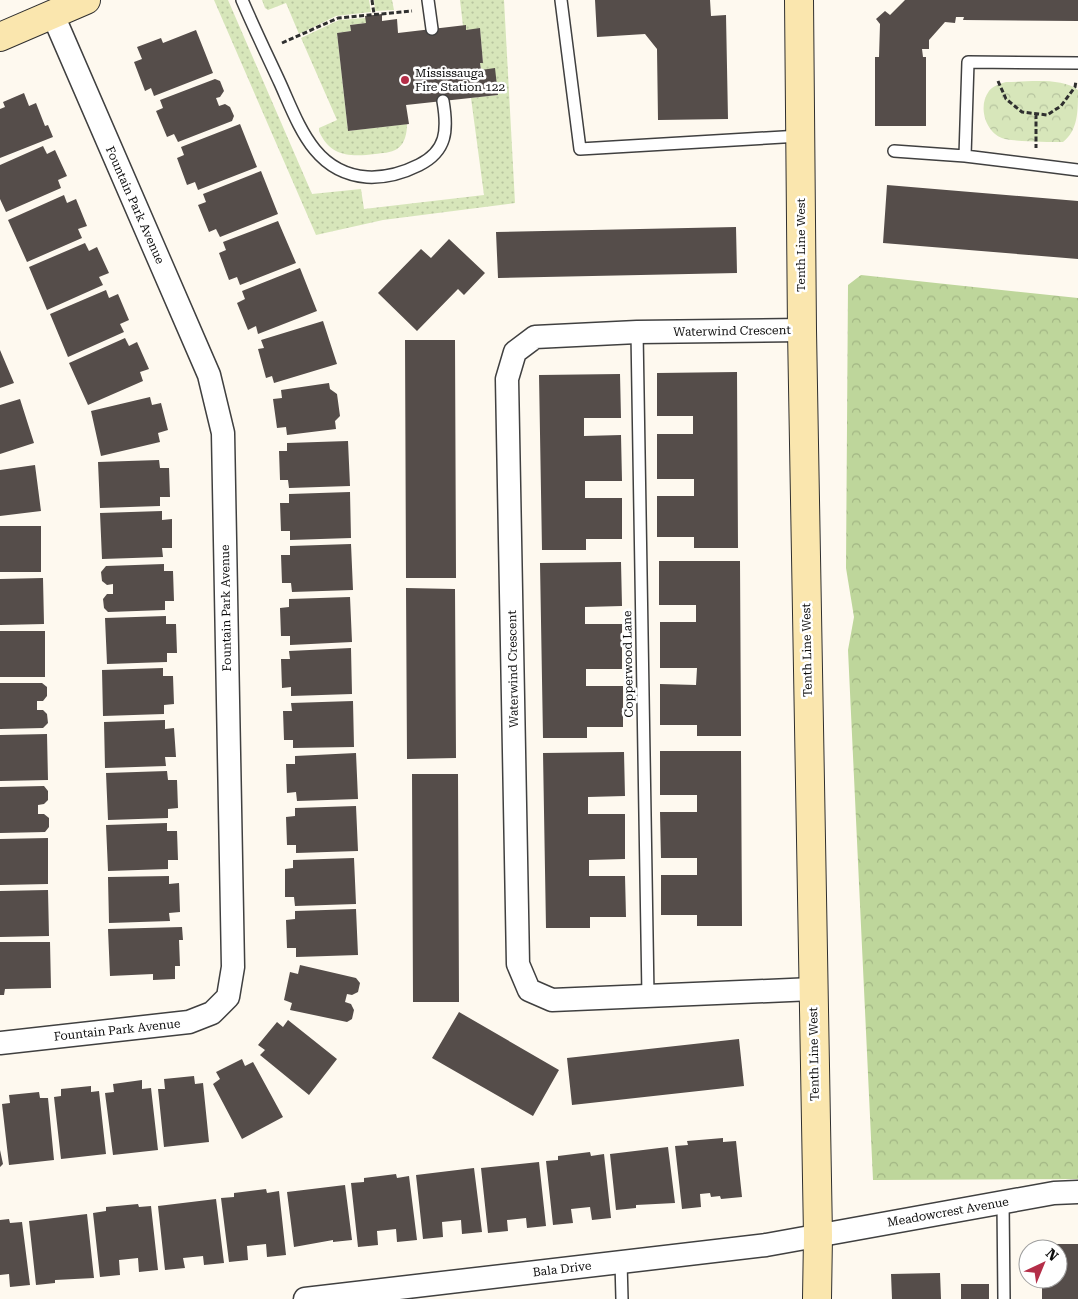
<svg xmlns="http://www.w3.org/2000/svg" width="1078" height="1299" font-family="'Roboto Serif',serif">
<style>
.grass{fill:url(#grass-dots)}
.forest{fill:url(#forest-crowns)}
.park{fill:url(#park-crowns)}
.building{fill:#554d4a}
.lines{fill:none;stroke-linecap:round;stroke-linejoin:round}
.lane-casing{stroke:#404040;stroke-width:14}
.street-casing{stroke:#404040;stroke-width:25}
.secondary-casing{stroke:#2f2f2f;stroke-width:30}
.path{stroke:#2f2f2f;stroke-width:3;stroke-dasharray:5 2.5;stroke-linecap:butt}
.lane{stroke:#fff;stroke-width:11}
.street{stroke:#fff;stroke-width:22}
.secondary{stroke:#fae6ae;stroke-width:28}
.poi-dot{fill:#b42e48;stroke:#fff;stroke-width:2}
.labels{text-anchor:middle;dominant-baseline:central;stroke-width:5;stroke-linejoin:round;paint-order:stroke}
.poi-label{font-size:12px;fill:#0d0d0d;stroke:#fff;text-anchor:start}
.street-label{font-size:12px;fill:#0d0d0d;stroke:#fff}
</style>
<defs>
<pattern id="grass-dots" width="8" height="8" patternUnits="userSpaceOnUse" patternTransform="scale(1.25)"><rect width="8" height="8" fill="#d7e6ba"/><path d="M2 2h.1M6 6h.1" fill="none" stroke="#b7c49f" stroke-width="1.8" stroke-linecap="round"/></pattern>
<pattern id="forest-crowns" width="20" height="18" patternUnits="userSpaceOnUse" patternTransform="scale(1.25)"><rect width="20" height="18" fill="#bed69b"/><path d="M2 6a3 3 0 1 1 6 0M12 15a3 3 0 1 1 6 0" fill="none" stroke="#a2b684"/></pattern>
<pattern id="park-crowns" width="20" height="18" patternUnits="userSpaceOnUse" patternTransform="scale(1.25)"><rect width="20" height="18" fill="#d7e6ba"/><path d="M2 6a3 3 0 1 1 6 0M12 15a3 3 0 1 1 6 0" fill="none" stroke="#b7c49f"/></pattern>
</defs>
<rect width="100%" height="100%" fill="#fef9ef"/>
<path class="grass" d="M214,0H228L312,194L361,189L364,209L484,195L471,98L498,95L481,70L480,63H483L480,29L466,30V26H463L460,0H504L515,203L383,220L316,235Z
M262,0H369L371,12L336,16L299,34L286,3L268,10L265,8Z
M374,0H392L394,10L375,11Z
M366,18V23L350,25L351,31L337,33L348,131L407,124C407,133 405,144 397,149C391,153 382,153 375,154C351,157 330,157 319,131V128L337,120L301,38L339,20Z"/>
<path class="forest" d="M861,275L1078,298V1179L873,1180L848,650L854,617L846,568L848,285Z"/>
<path class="park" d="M1006,82C1026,82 1062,77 1078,90C1078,112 1078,130 1063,142C1048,142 1020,142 1005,139C986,134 977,107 989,91C993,86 999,84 1006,82Z"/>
<path class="building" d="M595,0H710L711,16L726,15L728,119L658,120L657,49L645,34L597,37Z
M905,0H1078V21L963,20L964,17H956L955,23L945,22L929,40V49H922L923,57H926V126H875V57H879L880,24L876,19L885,11L890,15Z
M382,14V21L397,19L398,33L466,25V30L480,28L483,63H480L481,70L495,68L498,95L406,105L409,124L348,131L337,33L351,31L350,25L366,23L365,16Z
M196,30L213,73L154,96L151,88L145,91L134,62L142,59L137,47L161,38L163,43Z
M215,79L220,81L224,91L220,97L216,98L219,106L225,104L230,107L234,116L232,121L178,142L174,134L167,137L156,111L163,108L160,100Z
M24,93L29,106L36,103L45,126L48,125L53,137L0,158V109L5,107L3,102Z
M240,124L257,167L198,190L195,182L187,185L177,158L184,155L181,147Z
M43,146L47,154L55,150L67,176L58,180L61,188L6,212L0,199V165Z
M261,171L278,214L220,237L216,229L209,232L198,205L206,202L203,194Z
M887,185L1078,201V259L883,243Z
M64,195L67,203L76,199L87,226L78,229L82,238L27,262L8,220Z
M278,221L296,263L240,285L237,277L229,280L219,253L226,250L223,242Z
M736,227L737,273L498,278L496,232Z
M449,239L485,273L464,295L458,289L417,331L378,293L421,249L431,258Z
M85,243L89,251L97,247L109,273L99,277L103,285L47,310L29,267Z
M300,268L317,311L258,334L256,326L248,330L237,303L245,299L242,291Z
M106,290L109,298L118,294L129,320L120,324L124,332L68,357L50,314Z
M323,321L337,364L274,383L272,376L266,378L258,349L264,348L261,340Z
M125,338L129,346L137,342L149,369L140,372L143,381L88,405L69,363Z
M405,340H455L456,578H406Z
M0,350L14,383L0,388Z
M737,372L738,548H694V537H657V496H694V479H657V434H693V416H657V373Z
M620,374L621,418H584V436L621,435L622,481H585V498H622V539H586V550H542L539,375Z
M329,383L330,389L337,394L340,416L335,421L336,429L287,435L286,427L277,428L273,399L282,398L281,390Z
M150,397L152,405L161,403L168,430L158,433L160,442L101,456L91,411Z
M20,399L34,443L0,454V405Z
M348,441L350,486L289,488L288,480H280L279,451H287V443Z
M159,460L160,468H169L170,497H160V506L100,508L98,462Z
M35,465L41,511L0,516V470Z
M350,492L351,538L290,540V531H281L280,503H289V494Z
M162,511V520L172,519V548H162L163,557L102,559L100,513Z
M0,526H41V572H0Z
M351,544L353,590L292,592L291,583H282L281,555H290V546Z
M659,561H740L741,736H697V725H660V684L696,685L697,668H660V622H696V605H659Z
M621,562L622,606L585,607V624H622V669H586V686H623V727H587V738H543L540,563Z
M164,564V571H173L174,601H165V610L108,612L104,608L103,599L107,594H113V584L107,585L102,581L101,572L106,566Z
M43,578L44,624L0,625V579Z
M406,588L455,589L456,758L407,759Z
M350,597L352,642L290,645V636H281L280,608L289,607V599Z
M166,616V624H176L177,653H167V662L107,664L105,618Z
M0,631H45V677H0Z
M351,648L352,694L291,696V687L282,688L281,659H290L289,651Z
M163,668V676H173L174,704L164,705V714L103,716L102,670Z
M0,683H42L47,687V696L43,701H37V710H43L47,714L48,723L43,728L0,729Z
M353,701L354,747L293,748V740H284L283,711H292L291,703Z
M165,720V729L174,728L176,757H165L166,766L105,768L104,722Z
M47,734L48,780L0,781V735Z
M660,751H741L742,926H697V915H661V875H697V858H661L660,812H697V795H660Z
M624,752L625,796L588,797V814H625V859L589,860V876H625L626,917H590V928H546L543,753Z
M356,753L358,799L297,801L296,792L287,793L286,764H295V756Z
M167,771L168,780H177L178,808L168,809V818L108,820L106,773Z
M412,774H458L459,1002H413Z
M44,786L48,791V800L44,804L38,805V814H44L49,818V827L45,832L0,833V787Z
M356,806L358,851L296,853V845H287L286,817L295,816V808Z
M167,823V831H177L178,860H168V869L108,871L106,825Z
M48,838V884L0,885V839Z
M354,858L356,904L295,906L294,897H285V869L293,868V860Z
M169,876V884L179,883L180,912L169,913L170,921L109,923L108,877Z
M48,890L49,936L0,937V891Z
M356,909L358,955L296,957V948H287L286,920L295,919V911Z
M182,927L183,940H179L180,966H175V979L153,980V974L110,976L108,929Z
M0,942H50L51,988L5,989L4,995H0Z
M300,965L356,978L360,983L358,992L352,995L347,994L345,1002L351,1004L354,1010L352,1019L347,1022L290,1010L292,1003L284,1000L290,972L298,974Z
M459,1012L559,1070L533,1116L432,1058Z
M288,1020L337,1059L309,1095L260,1055L265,1050L258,1045L277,1022L283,1027Z
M739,1039L744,1086L572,1105L567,1058Z
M242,1059L245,1066L253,1062L283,1117L242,1139L213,1084L220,1079L216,1072Z
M194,1076L195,1084L203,1083L209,1142L164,1147L158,1089H165L164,1079Z
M142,1080V1089L151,1088L158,1150L113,1155L105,1093L114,1092L113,1084Z
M91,1086V1092L99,1091L106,1154L61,1159L54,1097L61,1096V1089Z
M39,1092L40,1098H48L54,1160L9,1165L2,1104L10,1103L9,1095Z
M723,1138V1142L736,1141L742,1197L721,1199L720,1196L711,1197L710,1193L700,1194L701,1207L682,1209L675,1146L688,1145L687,1141Z
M668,1147L675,1203L636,1205V1208L616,1210L610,1154Z
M0,1150L3,1164L0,1167Z
M590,1152L591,1156L604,1154L611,1218L592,1220L590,1207L571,1209L573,1223L553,1225L546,1161L558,1160V1156Z
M539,1162L546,1226L527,1228L526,1218L517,1219L507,1220L508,1231L488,1233L481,1168Z
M474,1168L482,1232L462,1234L461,1220L442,1222L443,1237L423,1239L416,1175Z
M396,1174L397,1178L409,1176L417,1240L397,1242L396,1229L387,1230L377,1231L378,1245L358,1247L351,1183L364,1182V1178Z
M345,1185L352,1240L333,1242V1240L294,1247L287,1192Z
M266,1189L267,1193L279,1191L286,1255L267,1257L266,1244L247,1246L248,1260L229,1262L221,1198L234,1197V1193Z
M216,1199L224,1263L204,1265L203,1256L183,1258L185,1268L165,1270L158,1206Z
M138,1204L139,1207L151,1206L158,1270L139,1272L138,1258L119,1260L120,1275L100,1277L93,1213L106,1211V1207Z
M87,1214L94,1278L55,1280V1283L36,1285L29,1221Z
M9,1219L10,1223L22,1222L30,1285L10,1287L9,1274L0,1275V1220Z
M1042,1244H1078V1299H1042V1279H1058V1249H1042Z
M940,1273L941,1299H892L891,1274Z
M961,1284H989V1299H961Z"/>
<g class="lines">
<defs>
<path id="lane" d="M242,0C254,28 267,55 280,83C299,125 314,173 367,177C385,178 403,173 419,165C447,151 448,130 443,101
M428,0L432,29
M561,0L580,149L800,136
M1078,63L968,62L965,156L1078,170
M894,151L965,156
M637,332L648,996
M1003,1202L1004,1299
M621,1262L622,1299"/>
<path id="street" d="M802,330L637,332L535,337L515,352L507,379L518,964L529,990L552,1000L813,989
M0,1043L189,1022L212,1013L228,997L233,967L223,433L209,375L53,15
M305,1299L766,1245L1054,1193L1078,1192"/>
<path id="secondary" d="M799,0L802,330L818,1236L817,1299
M0,37L86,0"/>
</defs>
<use href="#lane" class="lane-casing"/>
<use href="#street" class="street-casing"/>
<use href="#secondary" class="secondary-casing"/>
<path class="path" d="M372,0L374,14
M282,43L338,18L412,11
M998,81L1006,99L1022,112L1047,115L1061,106L1075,87L1076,81
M1036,114V148"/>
<use href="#lane" class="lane"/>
<use href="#street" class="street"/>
<use href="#secondary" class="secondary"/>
</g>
<circle class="poi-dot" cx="405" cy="80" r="5"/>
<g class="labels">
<g class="poi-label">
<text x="415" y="73">Mississauga<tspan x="415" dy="14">Fire Station 122</tspan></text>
</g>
<g class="street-label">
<text transform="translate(135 205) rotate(66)">Fountain Park Avenue</text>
<text transform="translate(801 245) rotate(-90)">Tenth Line West</text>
<text transform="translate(732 331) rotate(-1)">Waterwind Crescent</text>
<text transform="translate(226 608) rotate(-91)">Fountain Park Avenue</text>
<text transform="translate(807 650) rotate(-91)">Tenth Line West</text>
<text transform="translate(628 664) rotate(-91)">Copperwood Lane</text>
<text transform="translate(513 669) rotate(-91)">Waterwind Crescent</text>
<text transform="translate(117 1030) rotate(-6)">Fountain Park Avenue</text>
<text transform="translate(814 1054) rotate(-91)">Tenth Line West</text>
<text transform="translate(948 1212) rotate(-10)">Meadowcrest Avenue</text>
<text transform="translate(562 1269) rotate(-7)">Bala Drive</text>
</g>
</g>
<g transform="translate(1043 1264) rotate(44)"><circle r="24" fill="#ffffff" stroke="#9e9e9e"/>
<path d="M0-4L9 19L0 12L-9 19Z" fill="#b42e48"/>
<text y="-8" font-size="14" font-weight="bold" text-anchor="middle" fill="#0d0d0d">N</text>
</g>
</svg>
